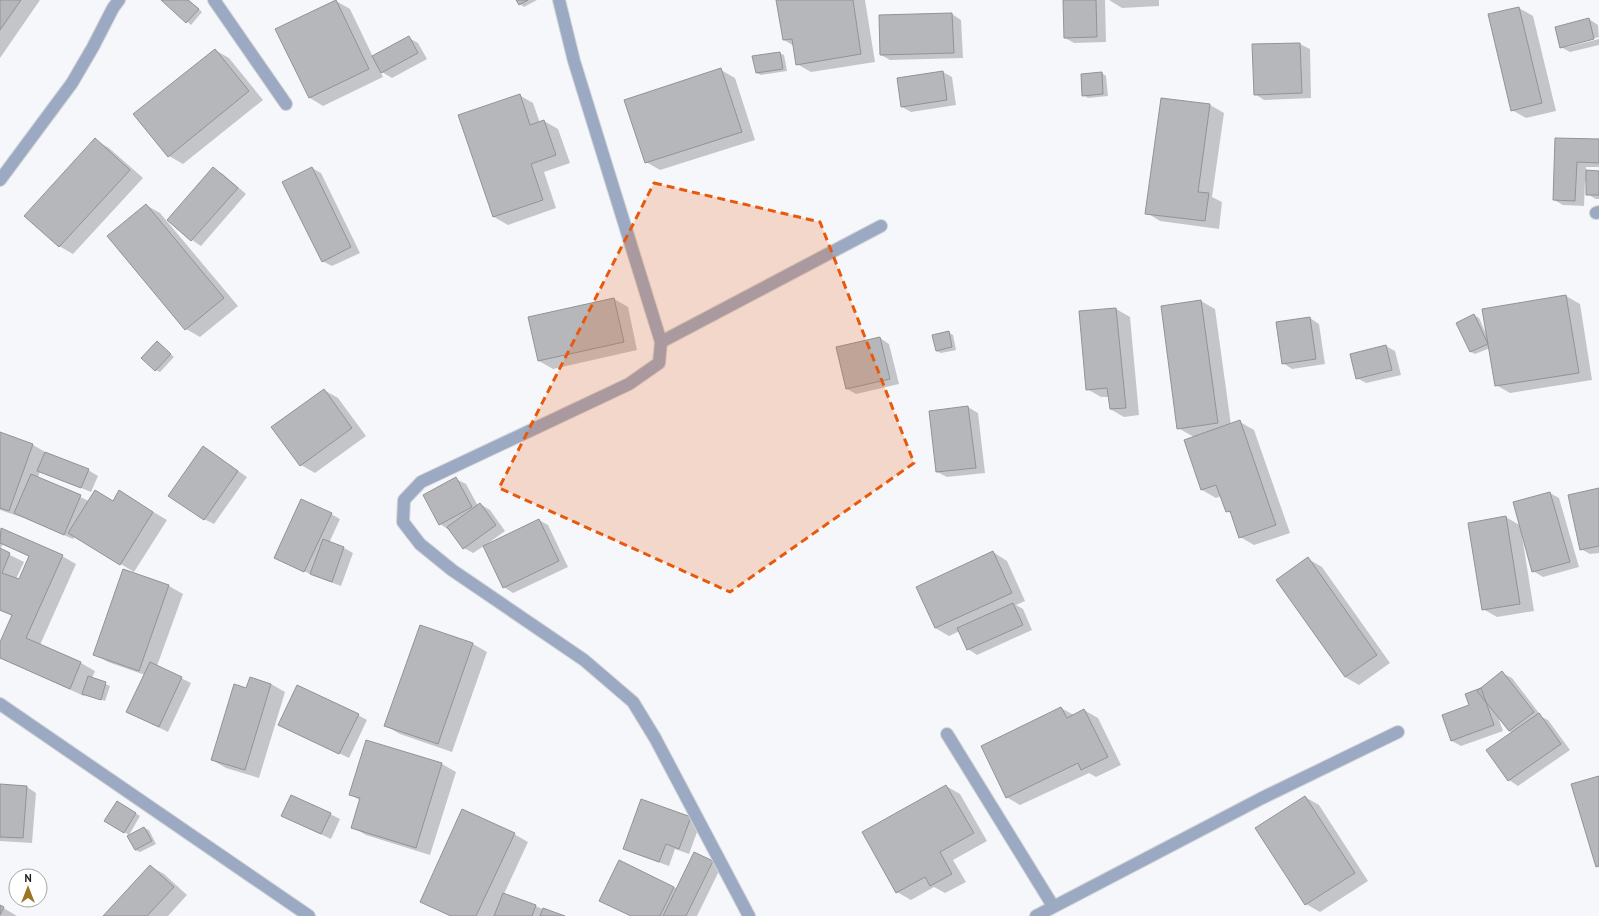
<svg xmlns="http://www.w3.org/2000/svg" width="1599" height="916" font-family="'PT Sans',sans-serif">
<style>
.shadow{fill:#0003}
.building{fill:#b6b7bb;stroke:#929397}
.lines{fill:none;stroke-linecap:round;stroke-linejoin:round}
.minor-casing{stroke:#d2d4d7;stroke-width:14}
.minor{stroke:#9ba9c3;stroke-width:12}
.marked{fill:#e8590c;fill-opacity:0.2;stroke:#e8590c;stroke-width:3;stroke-dasharray:8 5;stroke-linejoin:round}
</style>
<rect width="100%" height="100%" fill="#f5f7fb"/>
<path class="shadow" d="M0,0H40L0,58Z
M162,0H189L202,12L191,25Z
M518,0H537L524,7L520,4Z
M777,0H865L875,62L811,72L797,64L794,46L784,40Z
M1064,0H1105L1106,42L1074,43L1065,38Z
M1109,0H1159V6L1122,8Z
M336,1L350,9L373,57L409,38L418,43L427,59L392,78L380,71L383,77L323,106L310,98Z
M1519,8L1533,16L1556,111L1526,118L1512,110Z
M952,14L961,20L963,58L890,60L881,55L880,16Z
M1589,19L1598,25L1599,39V37L1567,45V47L1599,39V45L1570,52L1561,47Z
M1300,44L1310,49L1311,98L1264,100L1255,94L1253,45Z
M215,50L229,58L263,100L183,164L169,156Z
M779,53L784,55L787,71L761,75L757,73Z
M721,70L735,78L755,140L660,170L646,162Z
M943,72L952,77L956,105L911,112L902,107Z
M1102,73L1106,76L1108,96L1088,98L1083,95Z
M519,95L533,103L540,123L544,121L558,129L570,163L544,172L556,208L508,225L494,217L459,116Z
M1210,105L1224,113L1212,197L1222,202L1219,229L1160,221L1147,213Z
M1556,139L1599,140V167H1586V171L1599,172V199H1596L1587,194V182H1585L1584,206L1563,205L1554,200Z
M95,140L109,148L143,178L73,254L59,246Z
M312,168L321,173L360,253L332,266L322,261Z
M214,169L223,174L246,194L201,246L192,240L168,220Z
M146,205L160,213L238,306L200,337L186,329Z
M1566,296L1580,304L1592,380L1510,393L1496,385L1490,348L1475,354L1471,352L1474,315L1479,318L1487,336Z
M614,299L628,307L637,350L553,369L539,361Z
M1201,301L1215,309L1231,425L1240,422L1254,430L1290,533L1254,545L1240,537L1232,514L1227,511L1221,496L1216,498L1202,490L1194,437L1178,428Z
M1116,309L1130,317L1139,415L1124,417L1110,409L1109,397H1101L1087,389Z
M1310,318L1319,324L1325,364L1292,369L1283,363Z
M948,332L953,335L956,350L941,353L936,351Z
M880,338L889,344L899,384L856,394L847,389Z
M157,342L174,357L160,372L155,370Z
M1386,346L1395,351L1401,375L1366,383L1357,378Z
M324,390L338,398L366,436L315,473L301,465Z
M968,407L978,413L985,473L947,477L937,472L930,412Z
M0,433L33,445L47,453L46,454L88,470L98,476L91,492L40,471L38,478L89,501L113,502L133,500L167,520L134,572L75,536L73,539L24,518L0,510Z
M212,453L247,477L214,524L204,519Z
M456,479L466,484L478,506L480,504L490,510L505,531L487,544V545L539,520L548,525L568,567L513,593L504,587L484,546L473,553L464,548L449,530L440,524Z
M1599,489V553L1590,554L1581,549Z
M1550,493L1559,498L1579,567L1543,577L1533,571L1523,535L1522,536L1534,611L1497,617L1483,609L1469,524L1506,517L1521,526Z
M331,514L340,519L329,543L344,548L353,553L341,586L314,576L275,557Z
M1,529L62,556L76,564L40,645L81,663L95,671L92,678L110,686L105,701L85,694L84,696L0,658V645L13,616L0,611V550L24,562L16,579L19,581L30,557L3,544L0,549V533Z
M993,552L1007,561L1025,601L1016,605L1023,609L1032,630L977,655L968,649L960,631L949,636L935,628Z
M1308,559L1322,567L1390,663L1359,685L1345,677Z
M124,570L169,586L183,594L157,666L191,683L168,732L127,712L145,675L108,662L94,654Z
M420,626L473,644L487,652L452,752L400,734L386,726Z
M1502,673L1512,678L1542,717L1548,720L1570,750L1518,786L1509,780L1488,751L1513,733L1509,731L1498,717L1503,731L1461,746L1452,741L1443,715L1470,705L1481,689Z
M250,678L271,684L285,692L259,778L226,768L212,760L247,689Z
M1061,708L1074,715L1084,710L1098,718L1121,765L1096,777L1089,773L1020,805L1006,797Z
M358,715L367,720L349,758L279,725Z
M442,764L456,772L430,855L366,835L352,827L361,801L351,795Z
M0,785L27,787L36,793L32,843L0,841Z
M946,786L960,794L987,841L953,860L966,882L945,893L934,887L911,900L897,892Z
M1305,797L1319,805L1368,881L1320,912L1306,904Z
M641,801L691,818L700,824L689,854L675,849L669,866L633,853L624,848Z
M117,802L140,816L129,835L106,821Z
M330,814L340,819L331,839L292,821Z
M144,828L149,830L156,844L140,852L135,850Z
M514,834L528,842L504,894L536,906L544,910L562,916H450L421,901Z
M712,862L721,867L697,916H631L674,887L677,889Z
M150,866L164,874L187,895L168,916H104Z
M0,906L17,916H0Z"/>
<path class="building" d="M0,0H21L0,30Z
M161,0H188L199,9L186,23Z
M336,0L369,69L309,98L275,29Z
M516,0H528L519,5Z
M776,0H853L861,54L796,65L792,39L783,40Z
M1063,0H1096L1097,37L1064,38Z
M1519,7L1542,103L1511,111L1488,14Z
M952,13L954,53L880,55L879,15Z
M1589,18L1594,39L1560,48L1555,27Z
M409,36L418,53L381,73L372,56Z
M1300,43L1302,93L1254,95L1252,44Z
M215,49L249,91L168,157L133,114Z
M780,52L783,69L756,73L752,56Z
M721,68L742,132L645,163L624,100Z
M943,71L947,100L901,107L897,78Z
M1102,72L1103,94L1082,96L1081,74Z
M520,94L530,125L544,120L556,155L531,164L543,200L493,217L458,115Z
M1161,98L1210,104L1198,192L1209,193L1205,221L1145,214Z
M95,138L130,170L59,247L24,216Z
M1555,138L1599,139V163L1577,162L1575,201L1553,200Z
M213,167L238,188L191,241L167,220Z
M312,167L351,247L322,262L282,182Z
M1586,170L1599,171V195H1586Z
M146,204L224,298L185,330L107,236Z
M1566,295L1579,373L1495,386L1482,309Z
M614,298L624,342L538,361L528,317Z
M1201,300L1218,423L1177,429L1161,306Z
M1116,308L1126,408L1110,409L1107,388L1086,390L1079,311Z
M1474,314L1488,344L1470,352L1456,323Z
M1310,317L1316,359L1282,364L1276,322Z
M949,331L952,347L936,351L932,335Z
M880,337L890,379L846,389L836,347Z
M157,341L171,354L155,371L141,358Z
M1386,345L1392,370L1356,379L1350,354Z
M324,389L352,428L300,466L271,427Z
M968,406L976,468L936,472L929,411Z
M1240,420L1276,525L1239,538L1230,511L1226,512L1216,485L1201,490L1184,440Z
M0,432L33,444L9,511L0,508Z
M203,446L238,471L204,520L168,496Z
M45,452L89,469L81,488L37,471Z
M31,474L81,495L64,535L14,513Z
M456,477L472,507L439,525L423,495Z
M1599,488V546L1580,550L1568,495Z
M95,490L113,501L119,490L153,512L120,565L68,533Z
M1550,492L1570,562L1532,572L1513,502Z
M301,499L332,513L304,572L274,558Z
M480,503L496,525L463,549L447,527Z
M1506,516L1520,604L1482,610L1468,523Z
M539,519L559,561L503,588L483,546Z
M1,528L63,555L26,638L81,662L70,689L0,658V642L12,615L0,610V548L10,553L2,573L19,579L29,556L0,543Z
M323,539L344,547L332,582L310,574Z
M993,551L1012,593L935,628L916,587Z
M1308,557L1377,655L1345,677L1276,580Z
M123,569L169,585L139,671L93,655Z
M1013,603L1023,625L967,650L957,628Z
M420,625L473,643L438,744L384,726Z
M150,662L182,677L159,727L126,712Z
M1502,671L1534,712L1509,731L1477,691Z
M88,676L106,682L101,700L82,694Z
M250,677L271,684L245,770L211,760L234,684L246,688Z
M297,685L359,714L339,754L278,725Z
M1481,688L1494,725L1451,741L1442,715L1469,705L1465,694Z
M1061,707L1067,718L1084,709L1108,757L1081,770L1078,763L1006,798L981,746Z
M1539,713L1561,744L1508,781L1486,750Z
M366,740L442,763L416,848L351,828L360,798L349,795Z
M1599,776V866L1596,867L1571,784Z
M0,784L27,786L23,838L0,837Z
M946,785L974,833L940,852L952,874L930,886L925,877L896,893L862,832Z
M291,795L331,813L321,834L281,816Z
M1305,796L1355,873L1305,905L1255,828Z
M641,799L691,817L679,849L666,844L659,862L623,849Z
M117,801L136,813L124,833L104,821Z
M462,809L515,833L476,916H451L420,902Z
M144,827L152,841L135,850L127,836Z
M694,852L713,861L686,916H663Z
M619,860L674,887L660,916H631L599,901Z
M150,865L174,887L147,916H103Z
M503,893L536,905L532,916H494Z
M0,905L4,907L0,915Z
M543,908L565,916H540Z"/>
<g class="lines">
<defs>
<path id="minor" d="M214,0L286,104
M559,0L574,61L661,342L659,363L629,384L421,482L404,500L403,522L420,544L452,570L584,660L633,702L655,738L749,916
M0,180L72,83L93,47L113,8L119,0
M1596,213L1599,212
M661,342L881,226
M0,704L309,916
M947,734L1053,906
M1036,916L1262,798L1398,732"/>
</defs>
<use href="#minor" class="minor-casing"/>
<use href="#minor" class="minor"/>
</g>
<path class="marked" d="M654,183L820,222L914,463L730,592L499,488Z"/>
<g transform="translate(28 888)"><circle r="19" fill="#ffffff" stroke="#a3a4a4"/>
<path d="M0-3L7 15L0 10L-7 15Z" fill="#9c7622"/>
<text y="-6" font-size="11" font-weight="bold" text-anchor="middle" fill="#1a1b1c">N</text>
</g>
</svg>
